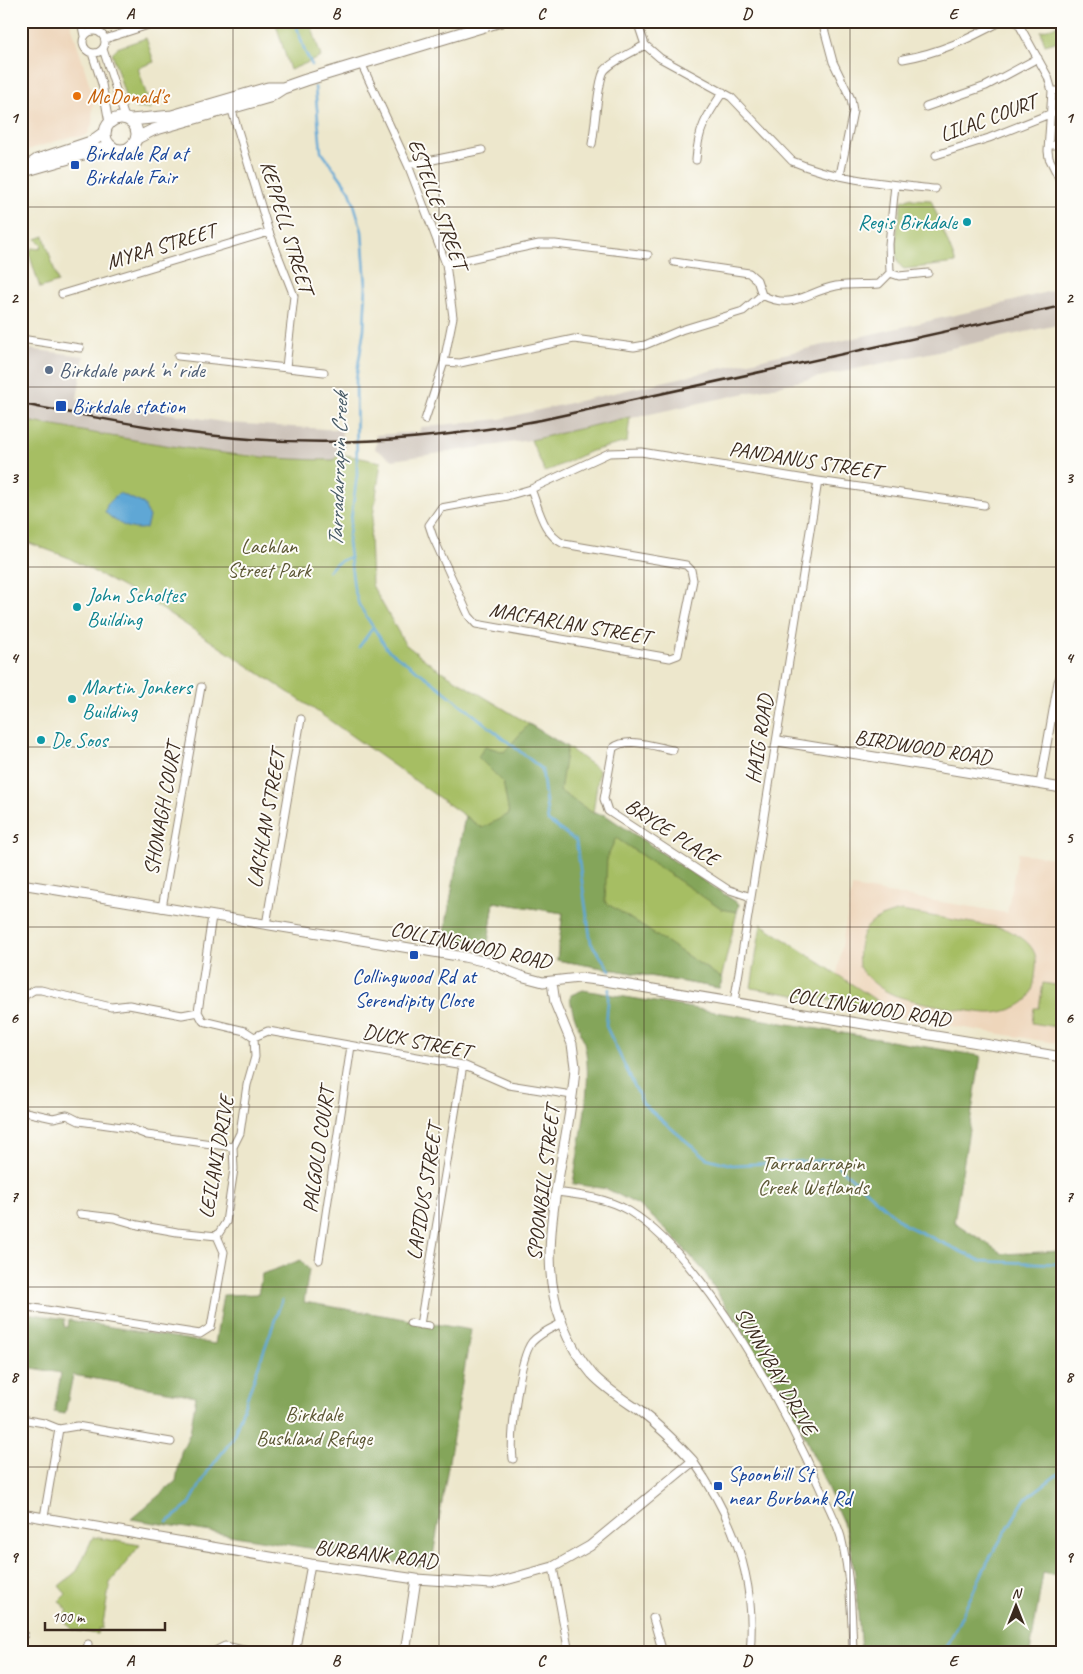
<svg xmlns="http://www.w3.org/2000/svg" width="1083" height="1674" font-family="Caveat,sans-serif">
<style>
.built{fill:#eed6bb}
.industrial{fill:#ccc2b9}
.green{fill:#a6be64;stroke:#707441}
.forest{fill:#84a55a;stroke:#60683c}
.water{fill:#5ea7d5;stroke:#4c687a}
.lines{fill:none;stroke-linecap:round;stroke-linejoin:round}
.stream{stroke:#5ea7d5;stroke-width:2.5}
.minor-casing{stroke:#948875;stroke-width:9}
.tertiary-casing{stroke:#948875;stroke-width:11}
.primary-casing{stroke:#948875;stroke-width:13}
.minor{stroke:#fff;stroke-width:7}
.tertiary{stroke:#fff;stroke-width:9}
.primary{stroke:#fff;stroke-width:11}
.rail{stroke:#3b2a1e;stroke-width:2.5}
.grid{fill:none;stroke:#3b2a1e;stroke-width:1;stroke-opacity:0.55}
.food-dot{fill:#e8710a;stroke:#fdfcf7;stroke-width:2}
.transit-dot{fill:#1a4fb4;stroke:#fdfcf7;stroke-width:2}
.culture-dot{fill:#0f9aa8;stroke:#fdfcf7;stroke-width:2}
.service-dot{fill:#5c6f8a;stroke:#fdfcf7;stroke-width:2}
.labels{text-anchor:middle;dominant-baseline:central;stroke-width:4;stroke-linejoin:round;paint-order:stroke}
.food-label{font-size:21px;fill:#c56008;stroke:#fdfcf7;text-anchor:start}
.street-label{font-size:21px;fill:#3b2a1e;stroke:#fdfcf7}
.transit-label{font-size:21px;fill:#164399;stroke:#fdfcf7;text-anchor:start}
.culture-label{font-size:21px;fill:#0d838f;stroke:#fdfcf7;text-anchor:start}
.service-label{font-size:21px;fill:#4e5e75;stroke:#fdfcf7;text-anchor:start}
.park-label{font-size:21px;fill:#5b5633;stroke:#fdfcf7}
.water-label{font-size:22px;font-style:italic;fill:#495c67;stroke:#fdfcf7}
.neatline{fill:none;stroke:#3b2a1e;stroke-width:2}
.grid-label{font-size:16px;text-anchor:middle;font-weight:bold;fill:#3b2a1e}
</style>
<rect width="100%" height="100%" fill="#fdfcf7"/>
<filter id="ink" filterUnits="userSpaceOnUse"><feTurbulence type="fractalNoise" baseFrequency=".02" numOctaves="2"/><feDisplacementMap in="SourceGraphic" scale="10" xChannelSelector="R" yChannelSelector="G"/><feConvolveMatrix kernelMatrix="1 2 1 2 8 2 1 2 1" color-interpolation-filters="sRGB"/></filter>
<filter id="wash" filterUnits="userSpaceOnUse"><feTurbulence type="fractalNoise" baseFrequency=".0096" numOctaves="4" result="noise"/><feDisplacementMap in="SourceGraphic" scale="20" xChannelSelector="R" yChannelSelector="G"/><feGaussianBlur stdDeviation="1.12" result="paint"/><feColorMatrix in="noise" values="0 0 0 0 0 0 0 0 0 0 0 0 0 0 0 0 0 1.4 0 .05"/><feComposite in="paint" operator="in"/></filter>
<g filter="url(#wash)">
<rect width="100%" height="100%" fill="#ede7cc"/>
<path class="built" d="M21,21H70L93,96L92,125L87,135L80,137L73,136L21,152Z
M1018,853L1062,859V1044L903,1018L837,975L852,887L1007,913Z"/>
<path class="industrial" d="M1062,288V324L531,440L393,460L375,449L377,439L375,435L419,432L421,427L500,419L990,307Z
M21,348L84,356L77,399L229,423L342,430L341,444L346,445L345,448L333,460H304L188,449L21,420Z"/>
<path class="green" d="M275,21H310L321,57L290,70Z
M1062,24V40L1045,45L1041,31Z
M146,38L154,62L138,68L151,109L137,108L127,102L112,53L117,48Z
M911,197V199L931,200L956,263L904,269C888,259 900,219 902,201Z
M44,236L58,282L40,288L29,253L32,248L40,249L42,246L36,239Z
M630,417L627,442L591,451L545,472L531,440Z
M21,420C124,438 228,460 333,460L340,454L381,462L370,537L372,585L405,644L433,666L567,747L599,770L593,813L605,815L739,904L719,988L557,960L563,913L494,902L487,949L443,942L465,816L315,710L159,607L67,557L21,540Z
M901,911L1002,928C1020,935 1039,946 1036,967C1035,978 1034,991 1027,1000C1019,1008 1002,1013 992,1013C976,1014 909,1001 894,995C880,989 867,979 859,967C856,932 867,918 901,911Z
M761,924L891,1010L751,988Z
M1043,983L1062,986V1028L1032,1023L1034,1008H1039Z
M93,1537L140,1545L110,1583L102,1629L99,1628L98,1634L73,1630L61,1617L68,1611L59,1601L66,1594L59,1586L77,1571Z"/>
<path class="forest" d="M529,724L567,747L560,791L593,813L605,815L739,904L737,912L721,909L616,838L607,857L605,902L723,979L719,988L557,960L563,913L494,902L487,949L443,942L465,816L482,828L509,814L503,782L478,757L485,746L504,752Z
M583,990L981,1056L954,1222L1003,1254L1062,1251V1577L1043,1573L1030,1653H861L855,1574L847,1532L801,1428L739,1327L703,1270L666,1229L638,1205L607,1189L573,1184C579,1142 593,1088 585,1046C582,1032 568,1008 571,995Z
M301,1260L309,1270L304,1302L471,1330L431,1568L131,1519L176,1481L181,1452L190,1433L196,1396L73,1375L65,1414L54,1412L61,1373L21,1366V1312L65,1319L64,1327H68L69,1320L215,1344L223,1295L258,1294L262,1274Z"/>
<path class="water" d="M119,493L144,504L149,517L146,528C131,532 116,523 105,512L107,505Z"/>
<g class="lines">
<path class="stream" d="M295,21L305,52L312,65
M315,87L321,151L350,191L362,231L366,286L364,329L356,379L357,475L348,542L354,588L359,605L387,649L430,680L542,769L548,821L576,841L591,943L610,970
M329,571L335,564L349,557
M359,647L372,629
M609,989L606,1026L643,1104L706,1158L732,1165L831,1160L905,1225L981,1261L1062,1264
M167,1522L189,1505L208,1471L232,1440L282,1300
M944,1653L988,1561L1025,1499L1062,1471"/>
</g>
</g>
<g filter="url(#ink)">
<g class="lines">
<defs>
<path id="minor" d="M81,21L84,36
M92,21L97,31
M637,21L645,45L660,58L731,97L792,161C836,180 887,184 935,189
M822,21L833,62L851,99L853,111L840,175
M1017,21L1048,77L1052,91L1048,151L1049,158L1062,184
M83 42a11 11 0 1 1 22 0a11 11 0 1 1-22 0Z
M105,39L161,21
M103,49L125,118
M92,53L102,84L109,123
M903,59C939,53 969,39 1002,21
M361,63L408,165L446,264L453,317L444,362L425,420
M1052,91H1062
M230,104L269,232L294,296L286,367
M926,107L986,86L1038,58
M592,144C595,130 598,77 605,70C614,60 633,52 645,45
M1049,145H1062
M936,155L989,138L1052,113
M696,160C698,129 706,117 723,92
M408,165L482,150
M674,262L749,273L757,280L762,295
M446,264L539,244H555L648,255
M890,273L899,276L928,273
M62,294L269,232
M21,339L80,348
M178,356L324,372
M444,362L460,363L574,339L634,347L645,345L681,330L743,311L762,295C793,311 806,292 836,286C849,284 865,285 879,284L890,273L889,244L895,185
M531,489C539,509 543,534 564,544L686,565L691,570L693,580L678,655L670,658L476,624L469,616L433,537L429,525L441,508L507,496L531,489L609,453L641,452L818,481L984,505
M673,750C656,747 628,736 613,748L604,799L608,811L727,889L751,897
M1040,784L1058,682L1062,672
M162,908L201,687
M266,925L301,719
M21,993L24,996L34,990H41L111,1007L129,1005L182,1015L198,1012L203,1021L245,1031L254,1037
M734,1003L818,481
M198,1012L212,916
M21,1014L24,996
M254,1037L268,1031L463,1065L509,1085L572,1095
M21,1111L53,1118L67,1115L79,1121L129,1128L147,1135L233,1147
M556,1192C581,1195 607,1198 629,1211C704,1257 784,1407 820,1488C827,1504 836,1520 841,1537C850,1574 852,1614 853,1653
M80,1214L114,1218L138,1225L177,1232L217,1236
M319,1260L351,1046
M21,1306L200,1334L211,1327L224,1252L217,1236L226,1222L234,1169L233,1147L240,1133L247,1085L255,1057L254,1037
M410,1323L429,1326
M420,1325L463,1065
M21,1419L44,1423L59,1429L77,1426L171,1442
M513,1459C510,1437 519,1358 532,1342C540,1333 552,1328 562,1323
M693,1461C734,1518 757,1581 750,1653
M44,1517L59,1429
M553,1567L569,1653
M653,1618L663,1653
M21,1637L24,1635
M86,1653L88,1644
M211,1653L225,1646L257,1653
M295,1653L311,1564"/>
<path id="tertiary" d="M778,741L1062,788
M21,884L464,957L487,962L524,977L543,982L579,978L605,981L1062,1057
M21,1514L311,1564L416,1579L491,1584L553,1567L590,1546L693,1461C676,1442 657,1424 637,1409C621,1398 605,1388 592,1374C513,1281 569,1172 575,1067L572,1044L555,1003L552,982
M405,1653L416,1579"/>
<path id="primary" d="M105 134a16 16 0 1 1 32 0a16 16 0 1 1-32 0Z
M131,120L172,116L268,88H282
M137,138L153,130L269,97L283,88L306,80L501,21
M21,171L37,160L91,142L105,132
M24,171L111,146"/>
</defs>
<use href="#minor" class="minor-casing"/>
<use href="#tertiary" class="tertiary-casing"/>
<use href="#primary" class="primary-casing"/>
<use href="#minor" class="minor"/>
<use href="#tertiary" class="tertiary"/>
<use href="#primary" class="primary"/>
<path class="rail" d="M21,404C97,417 173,434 250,439C349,447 445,438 541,420L1062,306"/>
</g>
</g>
<path class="grid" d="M233,21V1653M439,21V1653M644,21V1653M850,21V1653M21,207H1062M21,387H1062M21,567H1062M21,747H1062M21,927H1062M21,1107H1062M21,1287H1062M21,1467H1062"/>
<circle class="food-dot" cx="77" cy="96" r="5"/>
<g class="transit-dot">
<rect x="70" y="160" width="10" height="10" rx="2.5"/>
<rect x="55" y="400" width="12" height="12" rx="2.5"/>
<rect x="409" y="950" width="10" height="10" rx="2.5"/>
<rect x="713" y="1481" width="10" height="10" rx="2.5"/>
</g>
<g class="culture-dot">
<circle cx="967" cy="222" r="5"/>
<circle cx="77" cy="607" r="5"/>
<circle cx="72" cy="699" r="5"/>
<circle cx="41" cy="740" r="5"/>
</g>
<circle class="service-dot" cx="49" cy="370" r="5"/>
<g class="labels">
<g class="food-label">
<text x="87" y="96">McDonald's</text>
</g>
<g class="street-label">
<text transform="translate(988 118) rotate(-20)">LILAC COURT</text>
<text transform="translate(438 204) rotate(70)">ESTELLE STREET</text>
<text transform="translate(287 227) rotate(73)">KEPPELL STREET</text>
<text transform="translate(161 246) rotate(-17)">MYRA STREET</text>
<text transform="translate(805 460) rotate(9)">PANDANUS STREET</text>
<text transform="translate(570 623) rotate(10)">MACFARLAN STREET</text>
<text transform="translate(759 739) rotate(-81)">HAIG ROAD</text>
<text transform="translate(923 747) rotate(9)">BIRDWOOD ROAD</text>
<text transform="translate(162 809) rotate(-80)">SHONAGH COURT</text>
<text transform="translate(266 819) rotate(-80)">LACHLAN STREET</text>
<text transform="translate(672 832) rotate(33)">BRYCE PLACE</text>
<text transform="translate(471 945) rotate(12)">COLLINGWOOD ROAD</text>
<text transform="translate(869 1007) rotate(9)">COLLINGWOOD ROAD</text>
<text transform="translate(417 1041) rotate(11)">DUCK STREET</text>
<text transform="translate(318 1150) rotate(-82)">PALGOLD COURT</text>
<text transform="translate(216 1157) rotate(-80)">LEILANI DRIVE</text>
<text transform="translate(543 1183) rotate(-83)">SPOONBILL STREET</text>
<text transform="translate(424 1192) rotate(-81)">LAPIDUS STREET</text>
<text transform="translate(776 1371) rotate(60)">SUNNYBAY DRIVE</text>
<text transform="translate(376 1554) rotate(7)">BURBANK ROAD</text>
</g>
<g class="transit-label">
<text x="85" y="153">Birkdale Rd at<tspan x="85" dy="24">Birkdale Fair</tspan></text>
<text x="72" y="406">Birkdale station</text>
<text x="414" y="976" text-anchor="middle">Collingwood Rd at<tspan x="414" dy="24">Serendipity Close</tspan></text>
<text x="728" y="1474">Spoonbill St<tspan x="728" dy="24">near Burbank Rd</tspan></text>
</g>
<g class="culture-label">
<text x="957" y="222" text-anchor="end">Regis Birkdale</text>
<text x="87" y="595">John Scholtes<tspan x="87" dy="24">Building</tspan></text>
<text x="82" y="687">Martin Jonkers<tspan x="82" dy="24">Building</tspan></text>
<text x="51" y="740">De Soos</text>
</g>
<g class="service-label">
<text x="59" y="370">Birkdale park 'n' ride</text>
</g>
<g class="park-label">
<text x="269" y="546">Lachlan<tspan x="269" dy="24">Street Park</tspan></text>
<text x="813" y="1163">Tarradarrapin<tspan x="813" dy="24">Creek Wetlands</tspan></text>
<text x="314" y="1414">Birkdale<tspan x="314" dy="24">Bushland Refuge</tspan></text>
</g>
<g class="water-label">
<text transform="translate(338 470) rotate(-88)">Tarradarrapin Creek</text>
</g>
</g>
<rect width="1083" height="1674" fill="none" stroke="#fdfcf7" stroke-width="55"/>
<g transform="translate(1016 1606)" stroke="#fdfcf7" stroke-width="4" paint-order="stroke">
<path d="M0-4L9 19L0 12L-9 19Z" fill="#3b2a1e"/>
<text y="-8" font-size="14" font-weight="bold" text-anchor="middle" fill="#3b2a1e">N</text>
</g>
<path d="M45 1622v8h120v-8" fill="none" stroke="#3b2a1e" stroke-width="2.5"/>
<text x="52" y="1622" font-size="15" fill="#3b2a1e" stroke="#fdfcf7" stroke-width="4" paint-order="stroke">100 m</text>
<rect x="28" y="28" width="1028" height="1618" class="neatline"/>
<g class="grid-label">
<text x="130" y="19">A</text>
<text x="336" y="19">B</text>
<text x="541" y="19">C</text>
<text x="747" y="19">D</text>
<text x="953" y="19">E</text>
<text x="14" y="123">1</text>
<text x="1069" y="123">1</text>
<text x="14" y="303">2</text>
<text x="1069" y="303">2</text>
<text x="14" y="483">3</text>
<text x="1069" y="483">3</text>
<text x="14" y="663">4</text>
<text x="1069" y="663">4</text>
<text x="14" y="843">5</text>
<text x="1069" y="843">5</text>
<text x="14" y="1023">6</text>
<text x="1069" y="1023">6</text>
<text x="14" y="1202">7</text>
<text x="1069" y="1202">7</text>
<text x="14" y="1382">8</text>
<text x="1069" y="1382">8</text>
<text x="14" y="1562">9</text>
<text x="1069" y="1562">9</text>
<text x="130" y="1666">A</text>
<text x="336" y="1666">B</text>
<text x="541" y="1666">C</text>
<text x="747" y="1666">D</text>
<text x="953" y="1666">E</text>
</g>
</svg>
